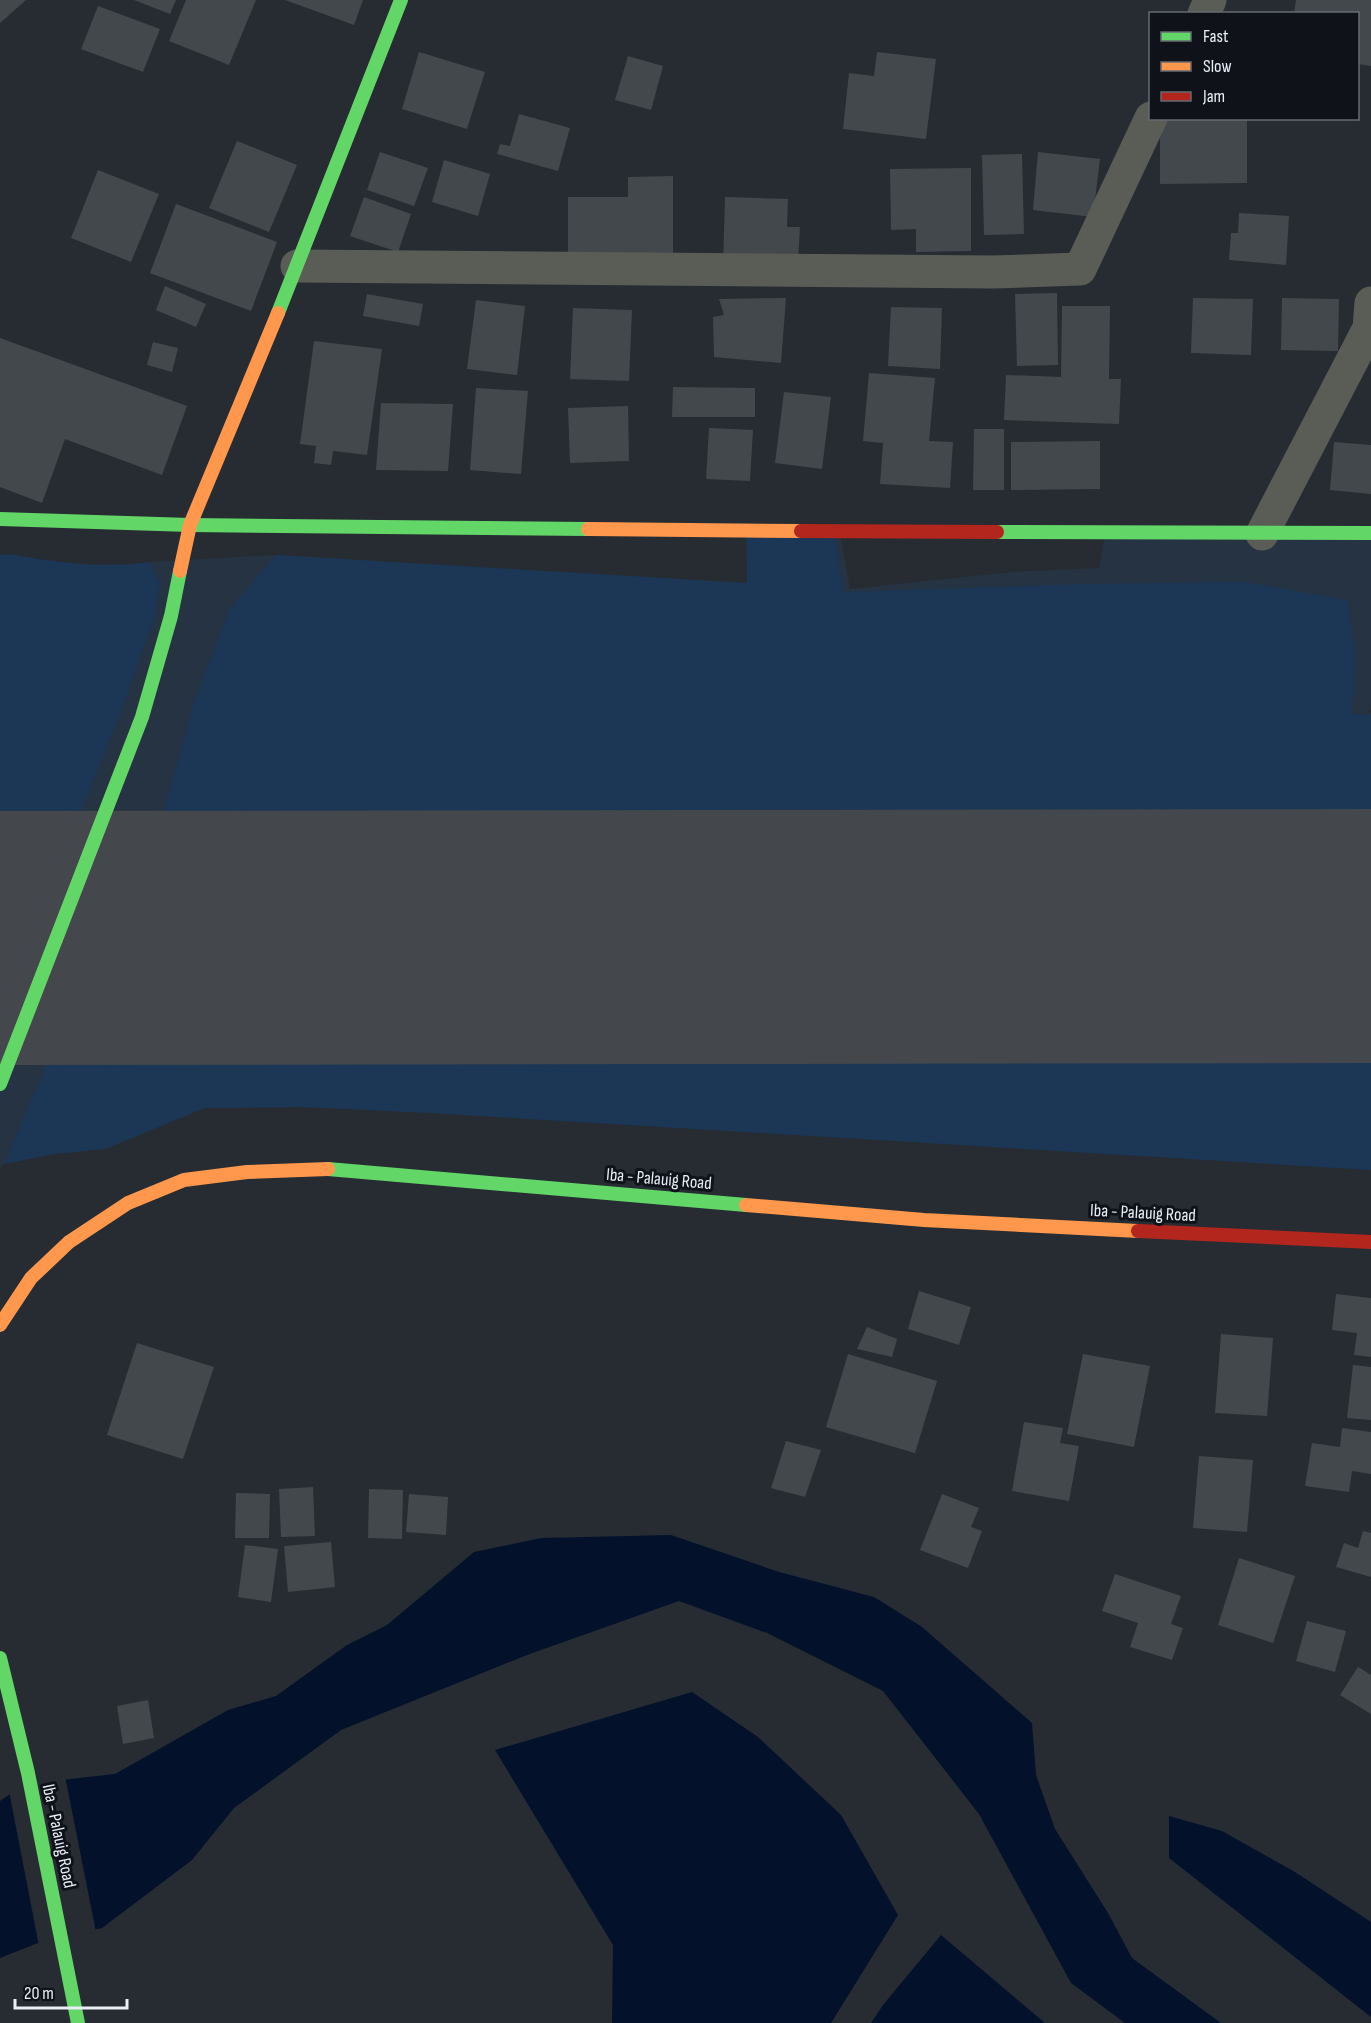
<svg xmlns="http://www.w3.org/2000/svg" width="1371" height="2023" font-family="'Sofia Sans Condensed',sans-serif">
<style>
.built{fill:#263342}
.green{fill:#1c3655}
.water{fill:#03112b}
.pier{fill:#262c32}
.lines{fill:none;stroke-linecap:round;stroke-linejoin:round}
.runway{stroke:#44484c;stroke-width:254}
.building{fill:#43484d}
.street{stroke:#5a5c56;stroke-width:33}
.fast{stroke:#63d668;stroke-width:14}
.slow{stroke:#ff974d;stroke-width:14}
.jam{stroke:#b3261e;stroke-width:14}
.labels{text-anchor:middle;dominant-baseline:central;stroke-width:6;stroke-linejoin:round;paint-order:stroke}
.street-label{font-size:18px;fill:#e8eff7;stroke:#0f1319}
</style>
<rect width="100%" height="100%" fill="#262c32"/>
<path class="built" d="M746,531L840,532L850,589L1012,572L1099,568L1105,535L1371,536V705L1368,712L1371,713V1169L431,1113L303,1107L205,1108L105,1149L54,1154L4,1164L0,1170V555L73,565H123L149,562L276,555L747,583Z"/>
<path class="green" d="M747,533H834L843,592L1084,584L1245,582L1348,600L1355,656L1352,714L1371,715V865L149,866L194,702L230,608L276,555L747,583Z
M8,554C56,562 100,569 149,562L160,583L155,615L121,712L59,866H0V555Z
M1371,1007V1170L431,1113L303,1107L205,1108L105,1149L54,1154L4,1164L70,1008Z"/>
<path class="water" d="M671,1535L779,1572L874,1597L922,1627L1032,1723L1036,1775L1055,1829L1108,1913L1132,1958L1221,2023H1125L1071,1983L979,1814L883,1691L767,1633L679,1601L527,1655L341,1730L234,1808L192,1860L102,1928L43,1941L0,1958V1801L25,1784L115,1774L228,1710L276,1696L347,1645L387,1625L474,1552L541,1538Z
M692,1692L758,1737L841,1815L898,1915L831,2023H612L613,1945L495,1750Z
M1169,1816L1222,1831L1295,1872L1371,1922V2017L1169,1858Z
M941,1935L1045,2023H871L883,2005Z"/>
<path class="pier" d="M65,1776L96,1932L39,1946L9,1791L24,1781Z"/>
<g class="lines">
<path class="runway" d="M0,938L1371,936"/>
</g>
<path class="building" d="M0,0H26L0,23Z
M134,0H176L170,14Z
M186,0H256L229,65L169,41Z
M285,0H363L354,25Z
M1296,0H1371V66L1358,64V14H1294Z
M98,6L160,29L143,72L81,49Z
M419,52L485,72L467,129L402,109Z
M877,52L936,59L926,139L843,129L849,73L874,76Z
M628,56L663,66L651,110L615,100Z
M519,114L570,128L558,171L497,154L500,144L510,146Z
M1160,118H1247V183L1160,184Z
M237,141L297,165L269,232L209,208Z
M380,152L428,168L414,206L367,190Z
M1038,152L1100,159L1093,217L1033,210Z
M1022,154L1024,234L984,235L982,155Z
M444,160L490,174L478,216L432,202Z
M971,168V251L916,252V229L891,230L890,169Z
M98,170L159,194L131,262L71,238Z
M673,176V256L568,264V197H628V177Z
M364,197L411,214L398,252L350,236Z
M725,197L788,199L787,227H800L798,261L723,267Z
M176,204L277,242L251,311L150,273Z
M1239,213L1289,216L1286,265L1229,260L1231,233H1238Z
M165,286L206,304L196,327L156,310Z
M1057,293L1058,365L1017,366L1015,294Z
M367,294L423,304L419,326L363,316Z
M786,298L781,363L714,357L713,317L724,315L719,299Z
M1193,298L1253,299L1251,355L1191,353Z
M1282,298L1339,299L1338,351L1281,350Z
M476,300L525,306L517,375L467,369Z
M1062,306H1110L1109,379H1121L1119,424L1004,420L1006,375L1061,377Z
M891,307L942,308L940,369L888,366Z
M573,308L632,310L629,381L570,379Z
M0,338L187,406L162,475L65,439L42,503L0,487Z
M314,341L382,349L367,455L333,451L331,465L314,463L316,446L300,444Z
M153,342L178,348L172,372L147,365Z
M869,373L935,378L929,441L953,442L950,488L880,484L883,443L863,441Z
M673,387L755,388V417H672Z
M476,388L528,391L521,474L470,470Z
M784,392L831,397L822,469L775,463Z
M381,403L453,404L448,471L376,470Z
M628,406L629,461L570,463L568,408Z
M709,428L753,430L750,481L706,479Z
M974,429H1004V490H973Z
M1100,441V489L1011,490V442Z
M1334,442L1371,445V494L1330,490Z
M919,1291L971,1307L959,1345L908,1329Z
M1336,1294L1371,1298V1357L1354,1355L1357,1333L1332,1330Z
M867,1327L897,1339L892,1357L857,1349Z
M1221,1334L1273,1338L1267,1416L1215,1413Z
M137,1343L214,1367L183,1459L107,1435Z
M848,1354L937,1381L915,1453L826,1427Z
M1083,1354L1150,1366L1134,1447L1067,1434Z
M1353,1365L1371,1367V1420L1347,1418Z
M1024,1422L1063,1428L1060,1443L1079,1446L1069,1501L1012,1491Z
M1342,1428L1371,1432V1474L1352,1471L1349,1492L1305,1486L1312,1443L1340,1447Z
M786,1441L821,1450L805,1497L771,1488Z
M1199,1456L1253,1460L1247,1532L1193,1528Z
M313,1487L315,1536L281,1537L279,1489Z
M369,1489L403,1490L402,1539L368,1538Z
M236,1493L270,1494L269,1538H235Z
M409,1494L448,1497L446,1535L406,1532Z
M942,1494L979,1508L971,1527L982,1531L968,1568L920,1550Z
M1363,1531L1371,1533V1577L1336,1567L1344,1543L1358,1548Z
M331,1542L335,1587L288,1592L284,1546Z
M245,1545L278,1549L271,1602L238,1597Z
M1239,1558L1295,1576L1273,1643L1218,1625Z
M1115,1574L1181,1596L1171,1624L1183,1628L1172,1660L1130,1647L1138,1623L1102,1611Z
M1307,1621L1346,1631L1335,1672L1296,1661Z
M1358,1667L1371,1675V1714L1340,1695Z
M148,1700L154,1738L123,1744L117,1706Z"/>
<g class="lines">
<path class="street" d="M1204,14L1210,0
M297,266L993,272L1080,269L1151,118
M1262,534L1369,328L1371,303"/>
<path class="fast" d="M278,313L401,0
M0,519L190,525L588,529
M997,532L1371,533
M0,1084L142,717L171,616L180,571
M328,1169L746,1205
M0,1658L28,1773L78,2023"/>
<path class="slow" d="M588,529L801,531
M180,571L190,525L278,313
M746,1205L924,1220L1138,1231
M0,1325L31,1278L69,1242L128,1203L184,1180L247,1172L328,1169"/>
<path class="jam" d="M801,531L997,532
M1138,1231L1371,1242"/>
</g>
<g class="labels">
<g class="street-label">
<text transform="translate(659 1179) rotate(5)">Iba - Palauig Road</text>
<text transform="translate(1143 1213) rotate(3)">Iba - Palauig Road</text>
<text transform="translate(59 1836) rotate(78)">Iba - Palauig Road</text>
</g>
</g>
<rect x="1149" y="12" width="210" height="108" fill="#0f1319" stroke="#666b72" stroke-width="1.5"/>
<rect x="1161" y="32" width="30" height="9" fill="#63d668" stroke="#666b72" stroke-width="1.5"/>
<text x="1203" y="42" font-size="18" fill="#e8eff7">Fast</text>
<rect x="1161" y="62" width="30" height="9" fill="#ff974d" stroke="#666b72" stroke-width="1.5"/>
<text x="1203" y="72" font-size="18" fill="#e8eff7">Slow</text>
<rect x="1161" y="92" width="30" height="9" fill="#b3261e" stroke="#666b72" stroke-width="1.5"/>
<text x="1203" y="102" font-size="18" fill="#e8eff7">Jam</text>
<path d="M15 1999v9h112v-9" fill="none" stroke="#e8eff7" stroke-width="3"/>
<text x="24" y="1999" font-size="18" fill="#e8eff7" stroke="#0f1319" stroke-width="4.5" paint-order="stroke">20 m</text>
</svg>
